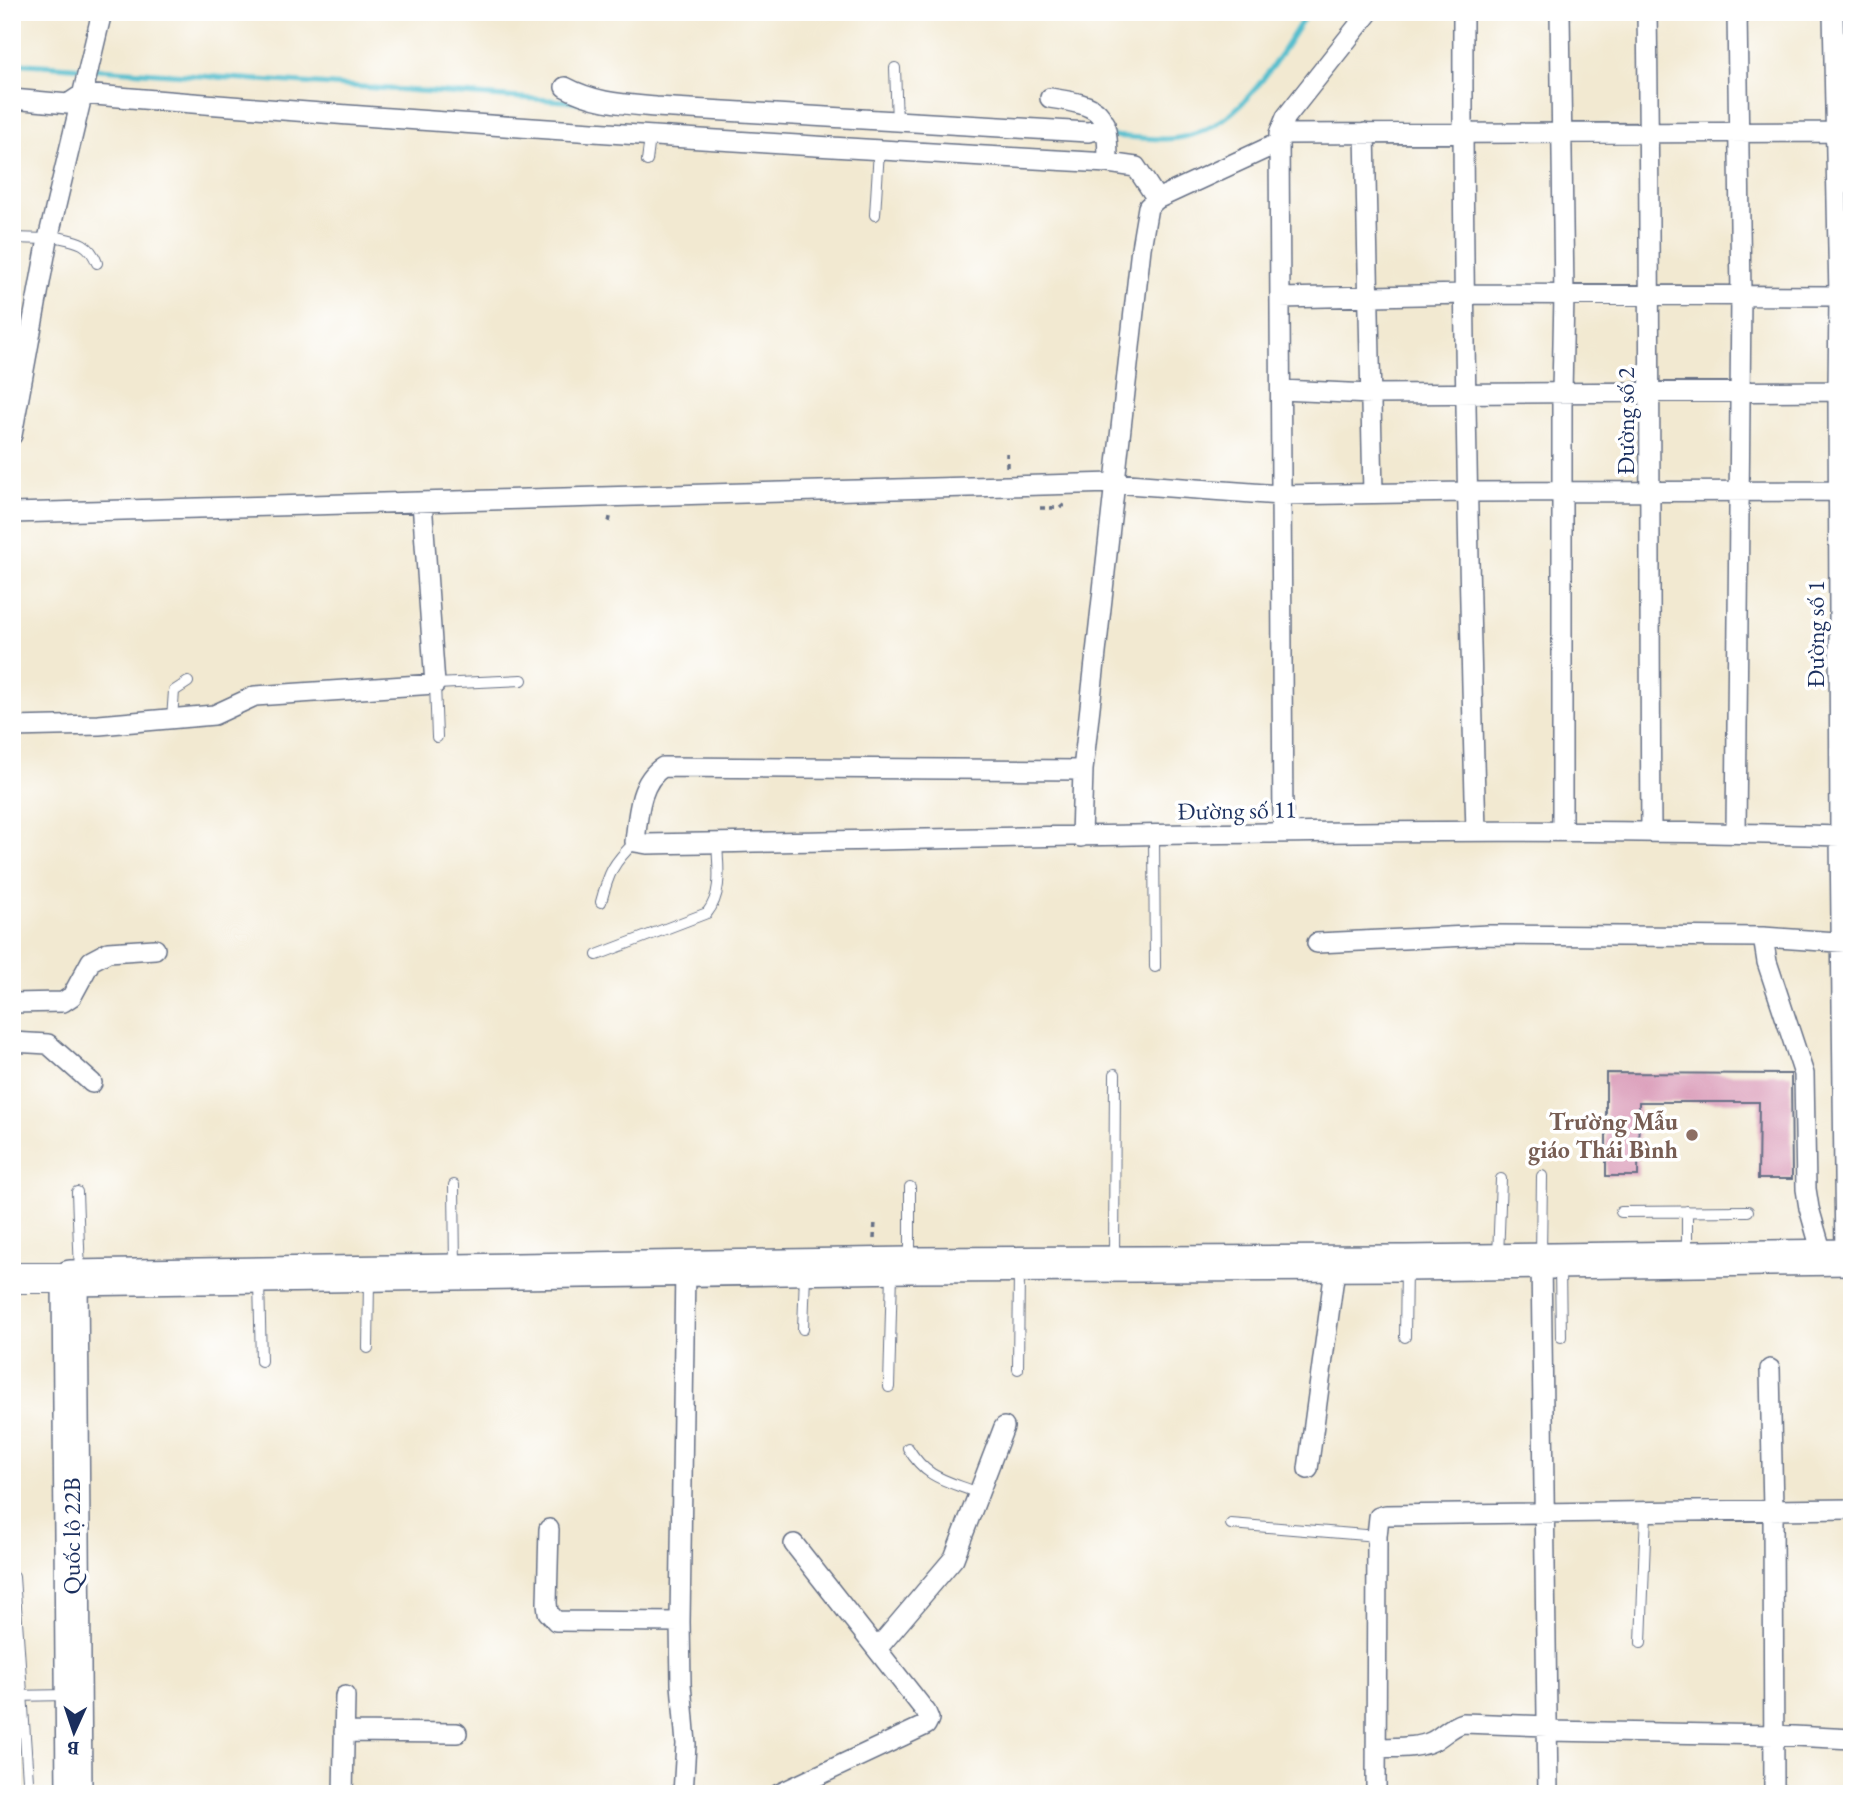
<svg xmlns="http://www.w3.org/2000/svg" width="1864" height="1806" font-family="'EB Garamond',serif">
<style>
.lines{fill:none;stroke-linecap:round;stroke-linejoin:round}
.stream{stroke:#52bece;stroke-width:5}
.building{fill:#d998b6}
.lane-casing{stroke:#667086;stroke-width:12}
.street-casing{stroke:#667086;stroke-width:22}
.primary-casing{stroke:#667086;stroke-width:32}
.highway-casing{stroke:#667086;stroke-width:38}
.path{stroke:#667086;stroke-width:3.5;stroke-dasharray:5 5;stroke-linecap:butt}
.lane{stroke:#fff;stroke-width:10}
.street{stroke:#fff;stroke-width:19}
.primary{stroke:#fff;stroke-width:30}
.highway{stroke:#fff;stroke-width:35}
.education-dot{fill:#8d6e63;stroke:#fff;stroke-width:2.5}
.labels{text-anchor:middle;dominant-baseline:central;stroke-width:7;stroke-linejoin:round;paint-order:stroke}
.street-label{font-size:24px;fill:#1b2f5e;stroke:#fff}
.education-label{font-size:24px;font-weight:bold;fill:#785e54;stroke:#fff;text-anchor:end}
</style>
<rect width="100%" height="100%" fill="#fff"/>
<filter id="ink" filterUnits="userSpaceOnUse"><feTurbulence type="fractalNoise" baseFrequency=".0143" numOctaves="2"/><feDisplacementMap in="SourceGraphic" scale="14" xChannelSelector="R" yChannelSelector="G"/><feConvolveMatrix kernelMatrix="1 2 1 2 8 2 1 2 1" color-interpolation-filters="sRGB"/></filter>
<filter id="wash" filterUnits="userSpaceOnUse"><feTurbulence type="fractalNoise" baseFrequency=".00686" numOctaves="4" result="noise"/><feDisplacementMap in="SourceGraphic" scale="28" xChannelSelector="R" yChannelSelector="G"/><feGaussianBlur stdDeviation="1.57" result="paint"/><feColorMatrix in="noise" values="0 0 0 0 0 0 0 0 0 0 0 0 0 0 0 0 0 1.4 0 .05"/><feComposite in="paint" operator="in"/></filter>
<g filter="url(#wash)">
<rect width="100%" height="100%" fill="#f2e9d1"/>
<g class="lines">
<path class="stream" d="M12,63L578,102
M1112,136C1130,137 1148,139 1166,139C1237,137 1273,64 1308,12"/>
</g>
<g id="blocks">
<path class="building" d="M1606,1073L1791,1074L1792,1179H1758L1759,1102H1639L1638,1176H1606Z"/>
</g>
</g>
<g filter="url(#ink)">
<use href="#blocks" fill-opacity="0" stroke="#667086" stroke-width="2"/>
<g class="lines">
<defs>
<path id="lane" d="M895,68L897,122
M647,161L650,137
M875,215L879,150
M49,235C72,241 88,239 97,263
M12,238L48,239
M172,719L174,691L188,682
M437,737L435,684L522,680
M1154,836L1155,967
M601,902C609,872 613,863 635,842
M597,955L707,913C723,893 718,867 717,843
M454,1185L455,1268
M77,1192L80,1274
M1621,1212L1748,1211
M1687,1255V1211
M1541,1256L1542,1176
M1498,1257L1501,1179
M1114,1259L1115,1074
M910,1261V1187
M1560,1268L1561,1337
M259,1282L261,1361
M803,1329L805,1274
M1405,1337L1406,1267
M368,1348L369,1280
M1018,1369L1019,1271
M889,1387L892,1272
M908,1448C927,1479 945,1480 978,1493
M1231,1524L1377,1536
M14,1577L28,1780
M1641,1643L1646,1512
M12,1696L68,1695"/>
<path id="street" d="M1463,12C1462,285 1468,558 1476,831
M1560,12L1564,295L1562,392V831
M1647,12C1651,285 1649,558 1651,830
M1833,12L1839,296L1838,391L1840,836L1845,1257
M565,87C595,103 623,104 656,107L1088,132L1097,130L1105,123
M1050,98C1101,106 1108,109 1108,163
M12,99L68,104L83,94C424,123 766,144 1108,163L1136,167L1157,199
M1365,133L1373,493
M1279,134L1835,132
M1280,298L1466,294L1839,296
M1281,390L1371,394L1838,391
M12,435L48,239L102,12
M12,513L1114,483L1280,495L1466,492L1839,491
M12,727L99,725L214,715L255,696L435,684L422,502
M1083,770L1141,248L1148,207L1157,199L1278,143
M1283,833L1279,134L1286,117L1369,12
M1736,833L1741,295L1737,12
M1081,837L1083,770L663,767C639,782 638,816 635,842L647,844C1044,838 1442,824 1840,836
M1763,937L1767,962L1804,1074L1806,1189L1809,1208L1823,1257
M1317,943L1489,935L1763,937L1852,943
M12,1003L63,1002L72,996L91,961L108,952L155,949
M12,1042L48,1044L92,1083
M1541,1260L1548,1794
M1770,1369L1773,1510L1774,1794
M1308,1469L1336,1262
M549,1529L547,1603L548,1612L556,1621L680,1622
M877,1649L954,1558L1004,1427
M1548,1731L1774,1735L1852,1739
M344,1732L457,1733
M1376,1748C1394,1747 1417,1749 1433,1741C1444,1735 1451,1726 1463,1723L1548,1726
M343,1794L345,1696
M683,1794L686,1744L681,1684L680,1622L685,1268
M779,1794L926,1725L929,1719L926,1712L794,1544
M1376,1794L1377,1536L1379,1517L1386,1515L1852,1509"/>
<path id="primary" d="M12,1278H70"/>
<path id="highway" d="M74,1794L70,1278L909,1265L1406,1263L1852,1257"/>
</defs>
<use href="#lane" class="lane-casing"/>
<use href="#street" class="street-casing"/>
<use href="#primary" class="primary-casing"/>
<use href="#highway" class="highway-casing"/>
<path class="path" d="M1007,467V453
M1040,508H1060L1065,504
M609,522L611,513
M874,1239L875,1221"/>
<use href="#lane" class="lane"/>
<use href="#street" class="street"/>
<use href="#primary" class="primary"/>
<use href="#highway" class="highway"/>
</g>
</g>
<circle class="education-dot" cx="1692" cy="1135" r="7"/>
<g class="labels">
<g class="street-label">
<text transform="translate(1625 421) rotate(-90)">Đường số 2</text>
<text transform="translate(1815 634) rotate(-90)">Đường số 1</text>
<text transform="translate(1237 810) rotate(-1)">Đường số 11</text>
<text transform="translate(71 1536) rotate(-90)">Quốc lộ 22B</text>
</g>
<g class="education-label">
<text x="1678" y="1121">Trường Mẫu<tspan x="1678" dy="28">giáo Thái Bình</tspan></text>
</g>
</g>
<rect width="1864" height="1806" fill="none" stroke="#fff" stroke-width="42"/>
<g transform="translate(74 1732) rotate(183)" stroke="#ffffff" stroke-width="5" paint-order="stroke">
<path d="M0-5L12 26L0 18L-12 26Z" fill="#1b2f5e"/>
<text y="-10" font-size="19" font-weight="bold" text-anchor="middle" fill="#1b2f5e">B</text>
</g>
</svg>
